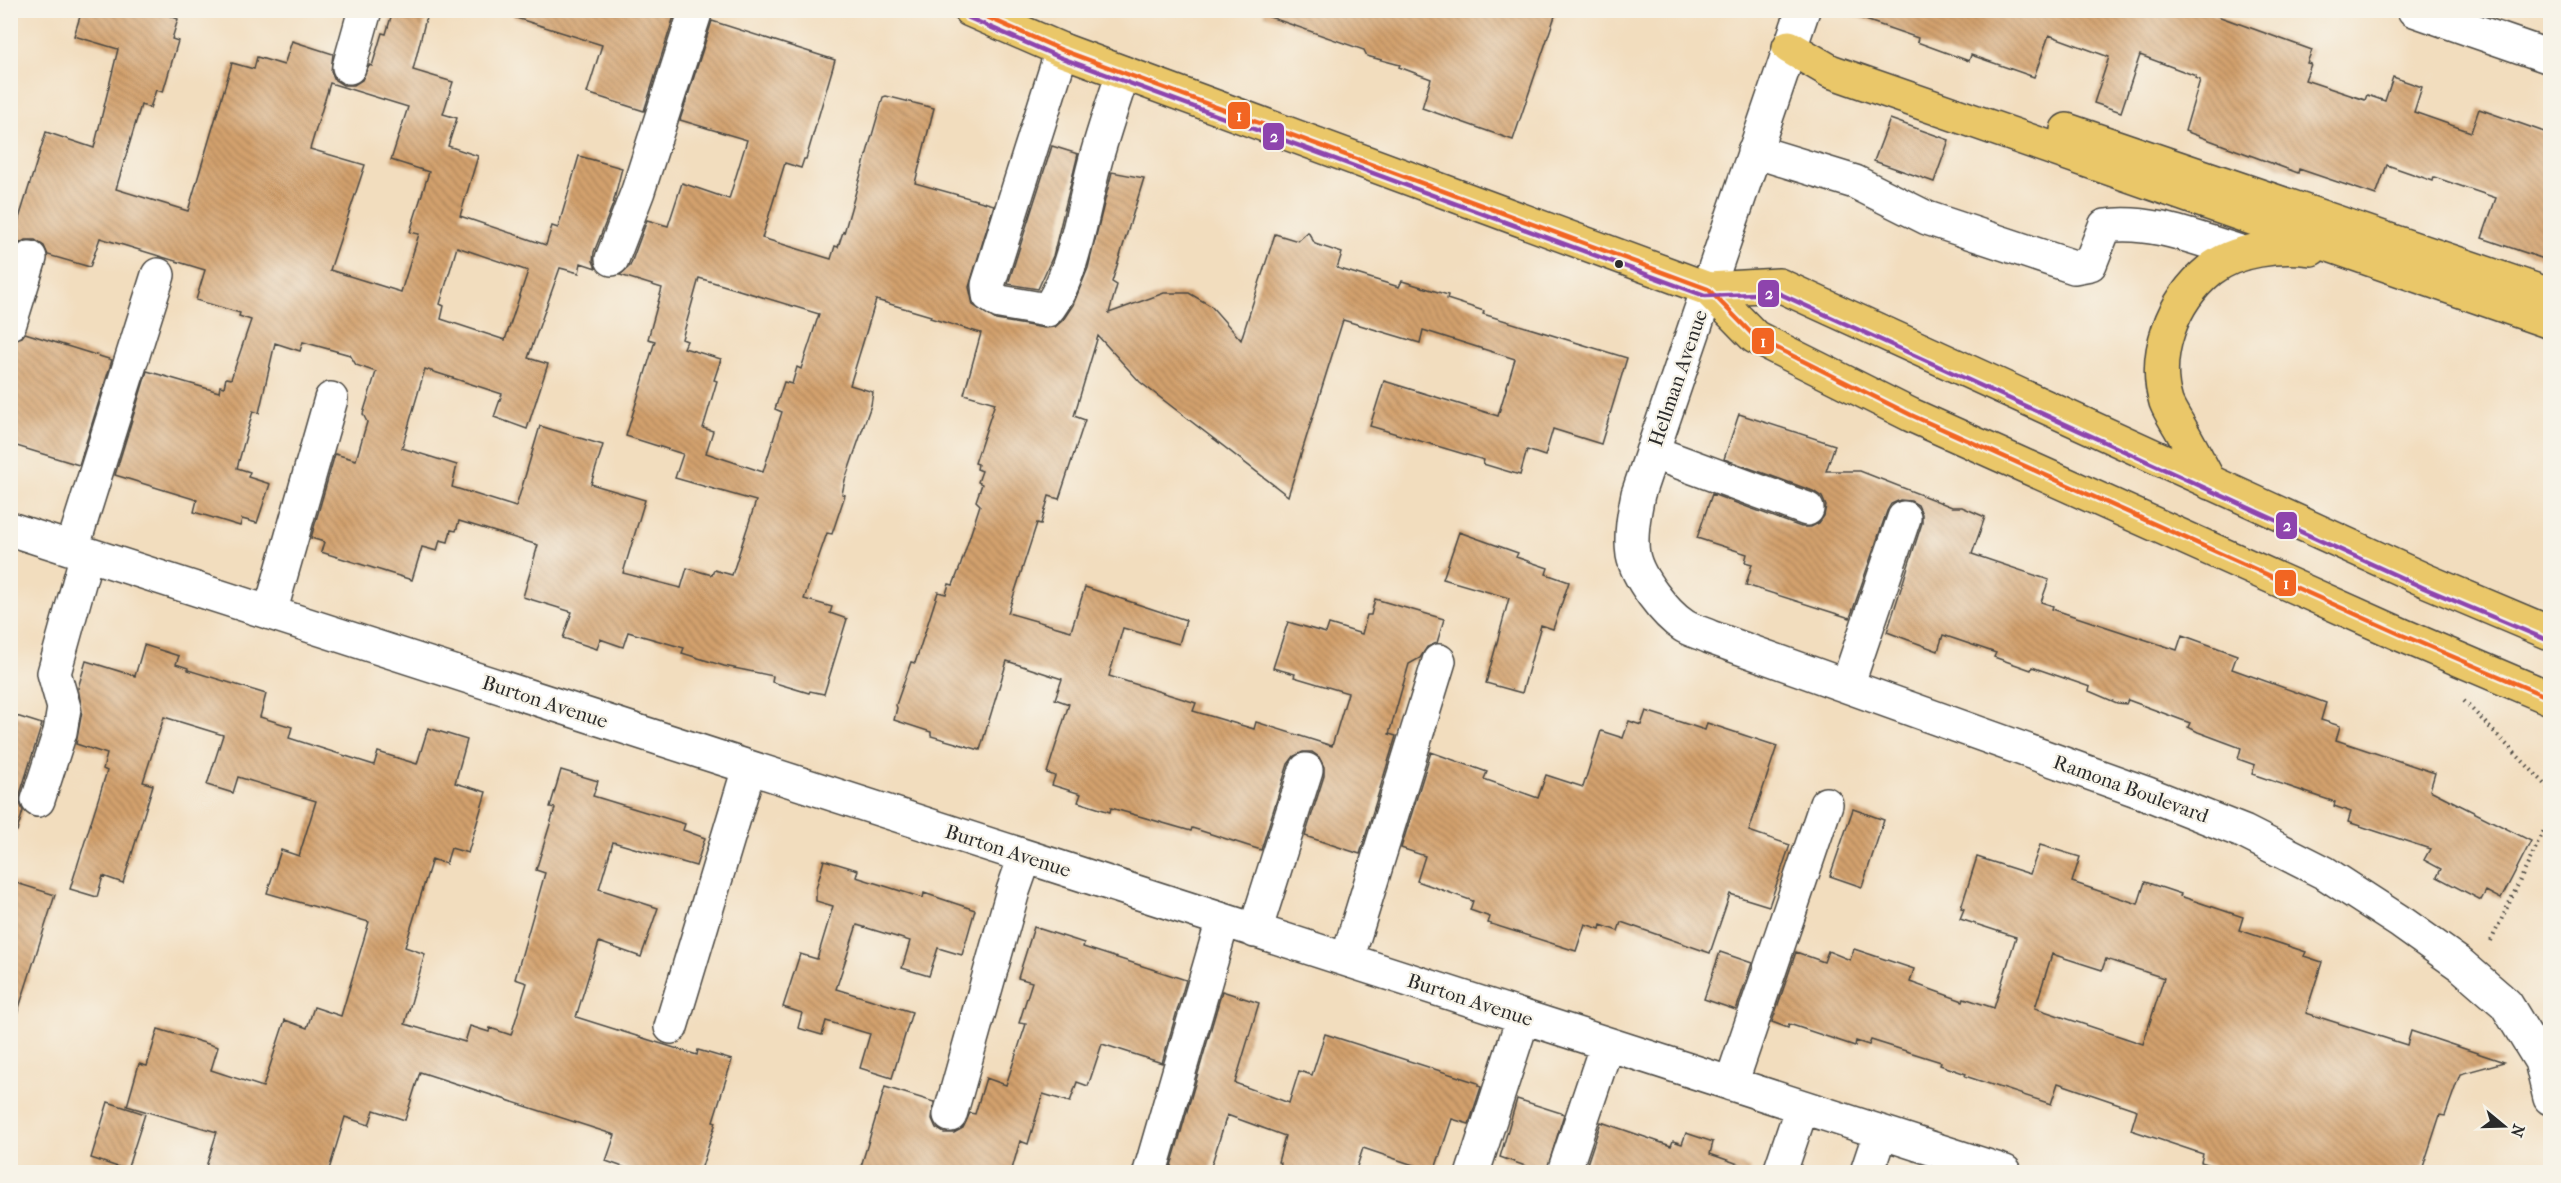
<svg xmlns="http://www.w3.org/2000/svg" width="2561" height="1183" font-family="'IM FELL French Canon',serif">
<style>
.building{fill:url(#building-back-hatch);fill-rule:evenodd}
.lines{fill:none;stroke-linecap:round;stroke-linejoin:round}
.minor-casing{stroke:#494641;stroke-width:36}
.major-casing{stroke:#494641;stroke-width:36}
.highway-casing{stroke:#494641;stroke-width:36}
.path{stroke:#494641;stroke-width:4;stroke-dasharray:1.5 4.5;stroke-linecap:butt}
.minor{stroke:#fff;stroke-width:33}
.major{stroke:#eac769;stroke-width:33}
.highway{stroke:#eac769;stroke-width:33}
.bus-1-casing{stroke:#f7f3e8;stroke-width:9}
.bus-2-casing{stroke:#f7f3e8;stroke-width:9}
.bus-1{stroke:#f26522;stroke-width:4.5}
.bus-2{stroke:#8e44ad;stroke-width:4.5}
.bus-dot{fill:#2b2b2b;stroke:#f7f3e8;stroke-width:2}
.labels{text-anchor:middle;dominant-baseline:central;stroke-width:4.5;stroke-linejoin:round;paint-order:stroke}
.street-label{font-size:20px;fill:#2b2b2b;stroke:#f7f3e8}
.line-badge{stroke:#f7f3e8;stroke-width:2}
.badge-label{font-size:16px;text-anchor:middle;font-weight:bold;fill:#fff}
</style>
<defs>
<pattern id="building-back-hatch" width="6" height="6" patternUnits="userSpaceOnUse" patternTransform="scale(1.5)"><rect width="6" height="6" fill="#d3a16d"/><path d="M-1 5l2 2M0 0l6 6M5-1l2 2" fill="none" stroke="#ab835a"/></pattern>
</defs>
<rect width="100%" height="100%" fill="#f7f3e8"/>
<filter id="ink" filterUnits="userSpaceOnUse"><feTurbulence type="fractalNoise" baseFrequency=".0167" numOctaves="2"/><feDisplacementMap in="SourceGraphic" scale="12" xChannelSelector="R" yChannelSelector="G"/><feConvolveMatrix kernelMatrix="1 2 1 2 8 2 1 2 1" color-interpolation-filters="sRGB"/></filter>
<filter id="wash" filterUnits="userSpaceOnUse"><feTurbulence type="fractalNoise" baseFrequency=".008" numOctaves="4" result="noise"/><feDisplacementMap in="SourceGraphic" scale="24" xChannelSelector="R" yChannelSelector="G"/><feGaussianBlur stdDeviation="1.35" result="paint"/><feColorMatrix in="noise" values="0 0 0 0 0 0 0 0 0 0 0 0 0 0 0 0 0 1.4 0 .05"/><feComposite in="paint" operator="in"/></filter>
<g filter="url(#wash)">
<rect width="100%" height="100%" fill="#f2ddbe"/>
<g id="blocks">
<path class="building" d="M82,10H169L168,15L178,19L172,39L178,41L163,92L156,90L150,108L141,105L116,189L188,211L232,63L254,69L257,57L284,65L292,41L333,54L331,71L335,80L343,85H354L362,80L369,65L372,66L382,33L386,34L393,10H428L413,70L453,82L443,114L457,118L448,146L478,156L460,216L546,245L552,226L558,228L579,156L622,168L613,204L594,252L593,261L596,268L581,263L579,273L560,268L528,358L548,364L527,429L494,417L502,394L425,369L402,448L457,465L452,487L516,507L540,426L603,445L591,484L645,500L623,573L681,588L687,568L712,575L714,570L732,575L756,501L675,478L683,454L626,436L655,341L648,339L662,288L620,275L630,266L647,220L668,226L682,183L729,199L747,140L680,120L712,21L835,60L806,159H804L801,168L785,163L762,238L831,259L835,246L838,247L843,232L844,233L883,97L886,96L934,108L915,183L994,205L969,287L973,305L996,320L1044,328L1055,327L1063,320L1073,305L1088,268L1112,172L1144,178L1112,282L1117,285L1109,313L1164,293H1189L1211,306L1241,340L1275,234L1298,241L1308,232L1315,244L1342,253L1337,268L1399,287L1402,281L1448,295L1447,299L1484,311L1483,314L1627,358L1601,444L1553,429L1545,456L1527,450L1520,475L1483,464L1484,460L1370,426L1384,381L1498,416L1515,359L1423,330L1420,343L1343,320L1288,496L1140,382L1098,336L1074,416L1085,420L1059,499L1049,496L1041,524L1037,523L1008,613L1071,631L1085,587L1186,620L1179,644L1123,628L1109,676L1196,703L1193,711L1254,729L1256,722L1332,746L1348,693L1294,677L1295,674L1273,668L1288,622L1326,633L1329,624L1362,634L1367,615H1371L1375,599L1444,619L1437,643L1427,647L1420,658L1409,664L1389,734L1396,736L1360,854L1305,836L1324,776V767L1319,757L1312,752H1303L1294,756L1288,764L1261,850L1192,828L1191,831L1111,808L1110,812L1078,802L1081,794L1052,785L1055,776L1047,773L1069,704L1055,699L1062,679L1007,661L980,750L931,736V732L894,720L897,708L896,705L911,662L915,663L938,592L946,594L949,584L953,585L960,567L980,505L976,501L982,484L978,482L982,471L977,469L978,464L975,463L995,403L964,394L981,333L930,318L931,316L876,300L850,385L873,392L871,405L845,480L842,494L845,495L832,534L827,533L804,599L832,607L830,613L847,619L824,694L810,691L809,693L772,682L773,676L724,666L682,653L684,648L628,632L623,647L600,639L597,649L563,638L572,612L523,597L538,545L459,521L456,531L451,530L448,542L440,540L437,551L422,547L412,580L321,552L324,542L311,538L335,454L356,460L367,422L363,414L376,372L356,365L350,355L303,342L300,351L275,343L259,413L253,411L237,468L250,472L248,477L270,484L257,523L242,519L240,526L194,512L197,500L115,475L147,371L219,392L220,386L224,387L226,378L231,379L251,320L239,316L240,313L196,300L205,270L100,238L90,267L48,255L44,246L35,240H25L17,245L11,244L46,132L94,148L118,49L74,36ZM330,83L408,107L391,160L429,172L410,232L419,234L401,292L330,270L365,165L310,149ZM457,247L528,271L505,340L441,319L444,306L440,304ZM699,278L819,314L801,369L797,367L792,384L784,382L775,409L782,412L763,472L706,453L713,431L703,428L717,381L714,380L721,359L684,348L687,341L682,339Z
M514,10H676L644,111L587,93L602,45L513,17Z
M1265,10H1557L1513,140L1422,108L1431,79L1399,67L1400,65L1367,56L1364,50L1264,15Z
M1852,10H2201L2312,50L2307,63L2311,64L2305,80L2365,100L2367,95L2385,101L2393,77L2422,87L2414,112L2471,132L2479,109L2550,134V261L2482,238L2496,198L2434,177L2433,181L2387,165L2376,195L2299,169L2298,173L2185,131L2200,80L2195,78L2196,76L2140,55L2121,112L2094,103L2109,57L2049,35L2034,77L1971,55L1969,61L1917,42L1918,38L1851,15Z
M1890,119L1949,140L1934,182L1874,161Z
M1052,146L1078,154L1053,256L1038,289L1008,284Z
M25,333L112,360L79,465L10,444V341L22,337Z
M1739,414L1835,445L1826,471H1860L1952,507H1962L1985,517L1972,554L2049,580L2041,602L2053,606L2052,609L2177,650L2182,635L2237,655L2232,669L2326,703L2321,720L2340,726L2336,740L2435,773L2430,790L2531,841L2501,899L2486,891L2481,900L2437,877L2441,869L2424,860L2430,849L2348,822L2351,812L2334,806L2335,802L2252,774L2255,765L2238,759L2241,748L2198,732L2188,727L2190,723L2128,700L2126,704L2117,703L2089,691L2090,687L2032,667L2031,670L1994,657L1996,653L1943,635L1938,651L1887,632L1922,523V514L1918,505L1911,501L1900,500L1891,504L1887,511L1850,618L1746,585L1752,564L1745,562L1747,554L1697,538L1712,494L1801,527H1811L1819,523L1824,516L1826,506L1822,497L1813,491L1724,459Z
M1459,532L1518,553L1516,557L1548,568L1546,574L1569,582L1553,629L1541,625L1522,693L1486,683L1509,598L1443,579Z
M144,645L179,656L176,664L188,668V670L266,694L260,717L292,727L289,738L374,765L378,752L417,764L428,728L467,740L455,783L486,792L468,853L451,848L446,864L432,859L405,947L425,954L405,1024L465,1042L470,1026L489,1032L490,1028L511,1035L527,983L515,979L545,873L536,870L555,808L550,807L561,770L598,781L593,796L685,824L683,830L705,838L696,866L613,842L599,889L658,908L641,957L599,942L576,1017L697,1055L698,1050L732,1060L713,1121L716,1122L700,1173H640L606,1161L615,1135L420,1072L405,1120L374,1110L369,1125L345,1117L328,1173H204L217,1132L127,1106L139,1064L147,1066L158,1029L218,1047L211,1070L263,1087L285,1020L307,1028L314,1007L341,1016L369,922L267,893L281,850L299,856L316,801L238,777L233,793L207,785L223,735L164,717L143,782L153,785L123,883L103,876L97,897L70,889L107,771L103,769L107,754L76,744L82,711L78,688L86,661L135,676Z
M1646,711L1705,730L1707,723L1777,746L1749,831L1790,845L1769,906L1730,894L1710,953L1621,922L1618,931L1601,925L1600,929L1585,924L1576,951L1488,923L1490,917L1470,910L1473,901L1417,881L1425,856L1401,848L1431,752L1487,772L1484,779L1538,798L1546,775L1583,787L1601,731L1623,738L1629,721L1641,725Z
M10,714L42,724L20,794V803L23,811L17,831L10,830Z
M1853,809L1884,820L1862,887L1830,876Z
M2040,845L2080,857L2072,882L2138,904L2145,882L2181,894L2180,896L2243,917L2239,930L2306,952L2304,956L2322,962L2306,1013L2407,1045L2411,1031L2504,1062L2460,1074L2445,1116L2440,1115L2421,1173H2237L2201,1162L2203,1154L2131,1130L2137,1110L2058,1083L2051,1104L1965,1076L1966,1074L1940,1065L1941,1062L1871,1040L1869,1045L1856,1041L1855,1046L1789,1024L1788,1028L1772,1022L1796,952L1824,962L1828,951L1850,960L1854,949L1914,969L1910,982L1963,1001L1964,998L1994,1008L2016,937L1960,919L1964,909L1961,908L1977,857L2030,874ZM2052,954L2102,970L2106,959L2164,978L2143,1044L2035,1008Z
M824,860L858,870L856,877L923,898L924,893L975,910L962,955L938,948L929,976L902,968L910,941L857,925L836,989L912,1012L892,1078L860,1068L870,1034L826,1021L822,1035L798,1028L802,1013L783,1007L800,954L817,959L833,906L816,901V889Z
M10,881L55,895L17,1014L10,1013Z
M1034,927L1084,943L1083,947L1186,980L1162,1063L1102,1044L1088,1086L1077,1082L1070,1102L1043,1094L1028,1144L1020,1141L1011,1173H859L885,1087L934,1102L932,1119L936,1128L944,1133H954L963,1128L970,1113L975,1114L986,1078L1006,1085L1026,1024L1019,1023L1032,982L1018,978Z
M1720,952L1752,963L1736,1010L1704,999Z
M1222,991L1259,1003L1235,1083L1289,1103L1299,1071L1312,1075L1325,1034L1478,1083V1086L1481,1087L1469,1124L1452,1119L1434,1172L1363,1148L1355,1173H1278L1281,1163L1278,1162L1285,1136L1227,1115L1209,1173H1169Z
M1517,1099L1564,1114L1546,1173H1530L1531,1168L1500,1157Z
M108,1102L145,1114L127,1170L91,1158Z
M1601,1122L1671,1146L1673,1141L1682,1144L1686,1133L1713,1142L1710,1154L1750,1168L1749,1173H1584Z"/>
</g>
</g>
<g filter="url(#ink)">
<use href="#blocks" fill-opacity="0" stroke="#494641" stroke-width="1.5"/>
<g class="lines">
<defs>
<path id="minor" d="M1803,10L1638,494C1634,514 1630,535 1633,555C1637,577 1665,614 1684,626C1692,631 1702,633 1710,637L2148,794L2244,832L2325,873L2402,923L2461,965L2506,1004L2541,1061L2550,1098
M2414,10L2550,57
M1062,50L988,285L989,295L1000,302L1047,310C1073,279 1083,207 1094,166C1102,135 1113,104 1123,73
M349,67L365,10
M1754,151L1855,182L1927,218L2074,267L2090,264L2105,226C2152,219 2199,240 2244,253
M612,259L638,191L696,10
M10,323L30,258
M1652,452L1807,509
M10,529L2005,1172
M72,549L158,275
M270,613L331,399
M1847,686L1904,518
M38,800L60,732L64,708L54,673L87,554
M1255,931L1306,770
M1347,960L1439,661
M671,1027L749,768
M1731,1084L1826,804
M950,1115L1013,891L1025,857
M1150,1172L1223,920
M1473,1172L1523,1018
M1564,1172L1607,1044
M1780,1172L1802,1107
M1867,1172L1880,1133"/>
<path id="major" d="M970,10L1062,50L1708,289L1779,285L2427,581L2550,633
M1708,289L1755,337L1911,415L2402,635L2550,698"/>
<path id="highway" d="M1789,47L1830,71L2550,322
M2067,130L2550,295
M2210,483C2200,464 2190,445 2179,426C2175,419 2169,410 2166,402C2152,355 2172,301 2210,270C2236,249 2280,245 2311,249"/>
</defs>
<use href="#minor" class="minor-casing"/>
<use href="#major" class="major-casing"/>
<use href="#highway" class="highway-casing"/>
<path class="path" d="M2464,701L2550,789
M2491,941L2550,818"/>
<use href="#minor" class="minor"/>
<use href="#major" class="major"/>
<use href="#highway" class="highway"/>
<defs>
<path id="bus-1" d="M971,10L1062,50L1708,289L1755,337L1911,415L2402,635L2550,698"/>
<path id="bus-2" d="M967,17L1059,57L1705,296L1778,293L2424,588L2547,640"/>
</defs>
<use href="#bus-1" class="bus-1-casing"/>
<use href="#bus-2" class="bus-2-casing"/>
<use href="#bus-1" class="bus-1"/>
<use href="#bus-2" class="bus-2"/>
</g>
</g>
<circle class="bus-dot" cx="1619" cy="264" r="5"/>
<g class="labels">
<g class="street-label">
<text transform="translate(1678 378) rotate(-71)">Hellman Avenue</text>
<text transform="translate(545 702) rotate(18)">Burton Avenue</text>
<text transform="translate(2131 789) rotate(20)">Ramona Boulevard</text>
<text transform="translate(1008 851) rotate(18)">Burton Avenue</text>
<text transform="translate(1470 1000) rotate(18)">Burton Avenue</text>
</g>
</g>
<g class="line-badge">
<rect x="1227" y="101" width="24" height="29" rx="6" fill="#f26522"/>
<rect x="1262" y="122" width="23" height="29" rx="6" fill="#8e44ad"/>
<rect x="1757" y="279" width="23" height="29" rx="6" fill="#8e44ad"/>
<rect x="1751" y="327" width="24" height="28" rx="6" fill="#f26522"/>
<rect x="2275" y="511" width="23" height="29" rx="6" fill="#8e44ad"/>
<rect x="2274" y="569" width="23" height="28" rx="6" fill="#f26522"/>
</g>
<g class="badge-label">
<text x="1239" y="121">1</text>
<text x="1274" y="142">2</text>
<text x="1769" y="299">2</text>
<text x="1763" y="347">1</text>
<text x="2287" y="531">2</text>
<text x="2286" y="589">1</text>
</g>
<rect width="2561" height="1183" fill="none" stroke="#f7f3e8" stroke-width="36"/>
<g transform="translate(2504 1126) rotate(109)" stroke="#f7f3e8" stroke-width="4.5" paint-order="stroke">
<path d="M0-4.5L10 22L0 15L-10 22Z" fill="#2b2b2b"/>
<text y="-9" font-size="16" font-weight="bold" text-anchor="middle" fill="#2b2b2b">N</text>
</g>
</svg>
